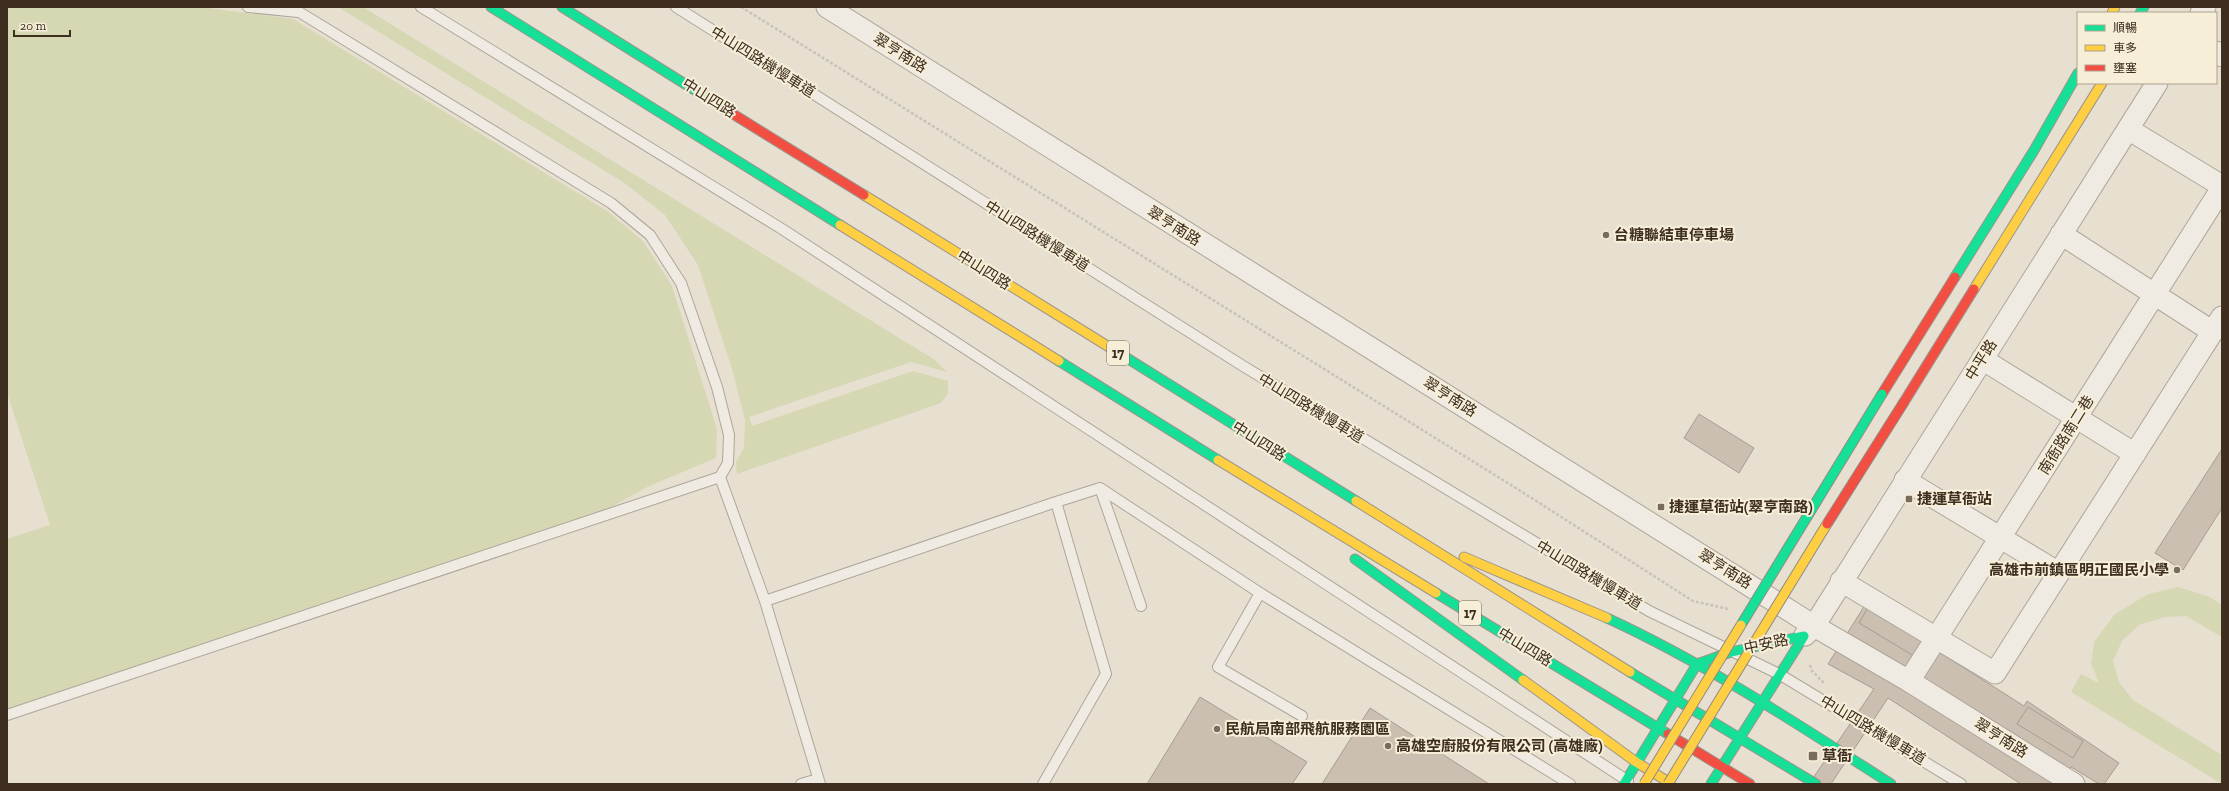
<svg xmlns="http://www.w3.org/2000/svg" width="2229" height="791" font-family="'Zilla Slab','Noto Sans TC',serif">
<style>
.green{fill:#d6d7b3}
.building{fill:#cbbfb2;stroke:#a89c90}
.lines{fill:none;stroke-linecap:round;stroke-linejoin:round}
.lane-casing{stroke:#ada599;stroke-width:12}
.street-casing{stroke:#ada599;stroke-width:23}
.fast-casing{stroke:#9c958a;stroke-width:11}
.slow-casing{stroke:#9c958a;stroke-width:11}
.jam-casing{stroke:#9c958a;stroke-width:11}
.path{stroke:#c8c2b9;stroke-width:2.5;stroke-dasharray:3 2;stroke-linecap:butt}
.lane{stroke:#efebe3;stroke-width:10}
.street{stroke:#efebe3;stroke-width:21}
.fast{stroke:#16e098;stroke-width:9}
.slow{stroke:#ffcf43;stroke-width:9}
.jam{stroke:#f24e42;stroke-width:9}
.fast-bridge-casing{stroke:#928b80;stroke-width:11;stroke-linecap:butt}
.slow-bridge-casing{stroke:#928b80;stroke-width:11;stroke-linecap:butt}
.jam-bridge-casing{stroke:#928b80;stroke-width:11;stroke-linecap:butt}
.fast-bridge{stroke:#16e098;stroke-width:9}
.slow-bridge{stroke:#ffcf43;stroke-width:9}
.jam-bridge{stroke:#f24e42;stroke-width:9}
.poi-dot{fill:#786c5e;stroke:#f7eed8;stroke-width:1.5}
.labels{text-anchor:middle;dominant-baseline:central;stroke-width:4;stroke-linejoin:round;paint-order:stroke}
.shield{fill:#f7eed8;stroke:#756857;stroke-width:1}
.shield-label{font-size:14px;font-weight:bold;fill:#3d2e20}
.street-label{font-size:15px;fill:#3d2e20;stroke:#f7eed8}
.poi-label{font-size:15px;font-weight:bold;fill:#3d2e20;stroke:#f7eed8;text-anchor:start}
</style>
<rect width="100%" height="100%" fill="#e7e0d1"/>
<path class="green" d="M7,7H201L293,19L607,211L643,241L672,286L717,429L716,458L647,487L597,515L7,711V539L50,525L7,393Z
M338,7H363L935,360L947,372L911,362L749,417L752,426L913,371L948,381V394L941,403L737,474L736,462L744,448L745,420L733,372L698,265L665,215L623,182Z
M2178,587L2210,597L2222,605V637L2186,616L2165,617L2139,625L2122,641L2113,661L2119,682L2133,700L2222,755V784L2071,692L2081,674L2099,683L2091,664L2094,642L2115,614L2148,594Z"/>
<path class="building" d="M1699,414L1754,448L1739,473L1684,438Z
M2222,449V508L2183,570L2155,553Z
M1865,605L2024,706L2027,701L2119,763L2104,784H2099L2071,767L2060,784H2021L1888,698L1831,784H1809L1874,689L1828,664Z
M1869,606L1925,639L1914,656L1859,623Z
M1200,697L1307,762L1292,784H1147Z
M2028,707L2083,741L2073,758L2017,724Z
M1370,708L1489,784H1322Z"/>
<g class="lines">
<defs>
<path id="lane" d="M248,7L298,12
M421,7L782,229L1628,781
M676,7L1243,366L1649,611L1779,674L1961,784
M720,477L765,601L820,784
M1100,488L1260,593L1570,784
M1100,488L1141,606
M1260,593L1218,667L1302,716
M765,601L1056,502
M7,715L720,477L728,463L729,435L717,387L681,283L650,235L611,203L291,7
M801,784L818,779
M1043,784L1106,674L1056,502L1100,488"/>
<path id="street" d="M827,7L1814,626L1909,681L2074,784
M2201,13L2205,7
M2216,52L2222,56
M2128,129L2222,186
M2061,234L2213,332
M1982,359L2135,454
M1905,480L2059,573
M1841,581L1995,673L2222,317
M1805,635L1814,626L2157,83
M1909,681L2222,188"/>
<path id="fast" d="M491,7L840,225
M562,7L733,114
M2140,13L2144,7
M1955,277L2033,152L2078,73
M1122,355L1356,501
M1059,361L1218,460
M1355,559L1523,680
M1436,593L1668,734
M1607,618C1707,664 1799,725 1891,784
M1630,672L1816,784
M1624,784L1697,664L1731,652L1804,636
M1711,784L1804,636"/>
<path id="slow" d="M2112,13L2115,7
M864,195L1122,355
M840,225L1059,361
M1974,289L2102,83
M1218,460L1436,593
M1356,501L1630,672
M1464,557L1607,618
M1523,680L1636,762L1667,781"/>
<path id="jam" d="M733,114L864,195
M1882,394L1955,277
M1904,402L1974,289
M1668,734L1750,784"/>
</defs>
<use href="#lane" class="lane-casing"/>
<use href="#street" class="street-casing"/>
<use href="#fast" class="fast-casing"/>
<use href="#slow" class="slow-casing"/>
<use href="#jam" class="jam-casing"/>
<path class="path" d="M741,7L1519,490L1693,601L1728,609
M1810,665L1812,671L1824,683"/>
<use href="#lane" class="lane"/>
<use href="#street" class="street"/>
<use href="#fast" class="fast"/>
<use href="#slow" class="slow"/>
<use href="#jam" class="jam"/>
<defs>
<path id="fast-bridge" d="M1741,625L1882,394"/>
<path id="slow-bridge" d="M1644,784L1741,625
M1668,784L1827,524"/>
<path id="jam-bridge" d="M1827,524L1904,402"/>
</defs>
<use href="#fast-bridge" class="fast-bridge-casing"/>
<use href="#slow-bridge" class="slow-bridge-casing"/>
<use href="#jam-bridge" class="jam-bridge-casing"/>
<use href="#fast-bridge" class="fast-bridge"/>
<use href="#slow-bridge" class="slow-bridge"/>
<use href="#jam-bridge" class="jam-bridge"/>
</g>
<g class="poi-dot">
<circle cx="1606" cy="235" r="4"/>
<rect x="1905" y="495" width="8" height="8" rx="2"/>
<rect x="1657" y="503" width="8" height="8" rx="2"/>
<circle cx="2177" cy="570" r="4"/>
<circle cx="1217" cy="729" r="4"/>
<circle cx="1388" cy="746" r="4"/>
<rect x="1808" y="751" width="10" height="10" rx="2"/>
</g>
<g class="labels">
<g class="shield">
<rect x="1107" y="341" width="22" height="24" rx="3"/>
<rect x="1459" y="601" width="22" height="24" rx="3"/>
</g>
<g class="shield-label">
<text x="1118" y="353">17</text>
<text x="1470" y="613">17</text>
</g>
<g class="street-label">
<text transform="translate(900 53) rotate(32)">翠亨南路</text>
<text transform="translate(763 62) rotate(32)">中山四路機慢車道</text>
<text transform="translate(709 98) rotate(32)">中山四路</text>
<text transform="translate(1174 226) rotate(32)">翠亨南路</text>
<text transform="translate(1037 236) rotate(32)">中山四路機慢車道</text>
<text transform="translate(984 270) rotate(32)">中山四路</text>
<text transform="translate(1981 360) rotate(-58)">中平路</text>
<text transform="translate(1450 397) rotate(32)">翠亨南路</text>
<text transform="translate(1311 408) rotate(31)">中山四路機慢車道</text>
<text transform="translate(2066 435) rotate(-58)">南衙路南二巷</text>
<text transform="translate(1259 441) rotate(32)">中山四路</text>
<text transform="translate(1725 569) rotate(32)">翠亨南路</text>
<text transform="translate(1589 575) rotate(31)">中山四路機慢車道</text>
<text transform="translate(1766 644) rotate(-12)">中安路</text>
<text transform="translate(1525 647) rotate(31)">中山四路</text>
<text transform="translate(1873 730) rotate(31)">中山四路機慢車道</text>
<text transform="translate(2001 738) rotate(32)">翠亨南路</text>
</g>
<g class="poi-label">
<text x="1614" y="235">台糖聯結車停車場</text>
<text x="1917" y="499">捷運草衙站</text>
<text x="1669" y="507">捷運草衙站(翠亨南路)</text>
<text x="2169" y="570" text-anchor="end">高雄市前鎮區明正國民小學</text>
<text x="1225" y="729">民航局南部飛航服務園區</text>
<text x="1396" y="746">高雄空廚股份有限公司 (高雄廠)</text>
<text x="1822" y="756">草衙</text>
</g>
</g>
<rect width="2229" height="791" fill="none" stroke="#3d2e20" stroke-width="16"/>
<rect x="2077" y="12" width="140" height="72" fill="#f7eed8" stroke="#ada18e"/>
<rect x="2085" y="25" width="20" height="6" fill="#16e098" stroke="#ada18e"/>
<text x="2113" y="32" font-size="12" fill="#3d2e20">順暢</text>
<rect x="2085" y="45" width="20" height="6" fill="#ffcf43" stroke="#ada18e"/>
<text x="2113" y="52" font-size="12" fill="#3d2e20">車多</text>
<rect x="2085" y="65" width="20" height="6" fill="#f24e42" stroke="#ada18e"/>
<text x="2113" y="72" font-size="12" fill="#3d2e20">壅塞</text>
<path d="M14 30v6h56v-6" fill="none" stroke="#3d2e20" stroke-width="2"/>
<text x="20" y="30" font-size="12" fill="#3d2e20" stroke="#f7eed8" stroke-width="3" paint-order="stroke">20 m</text>
</svg>
